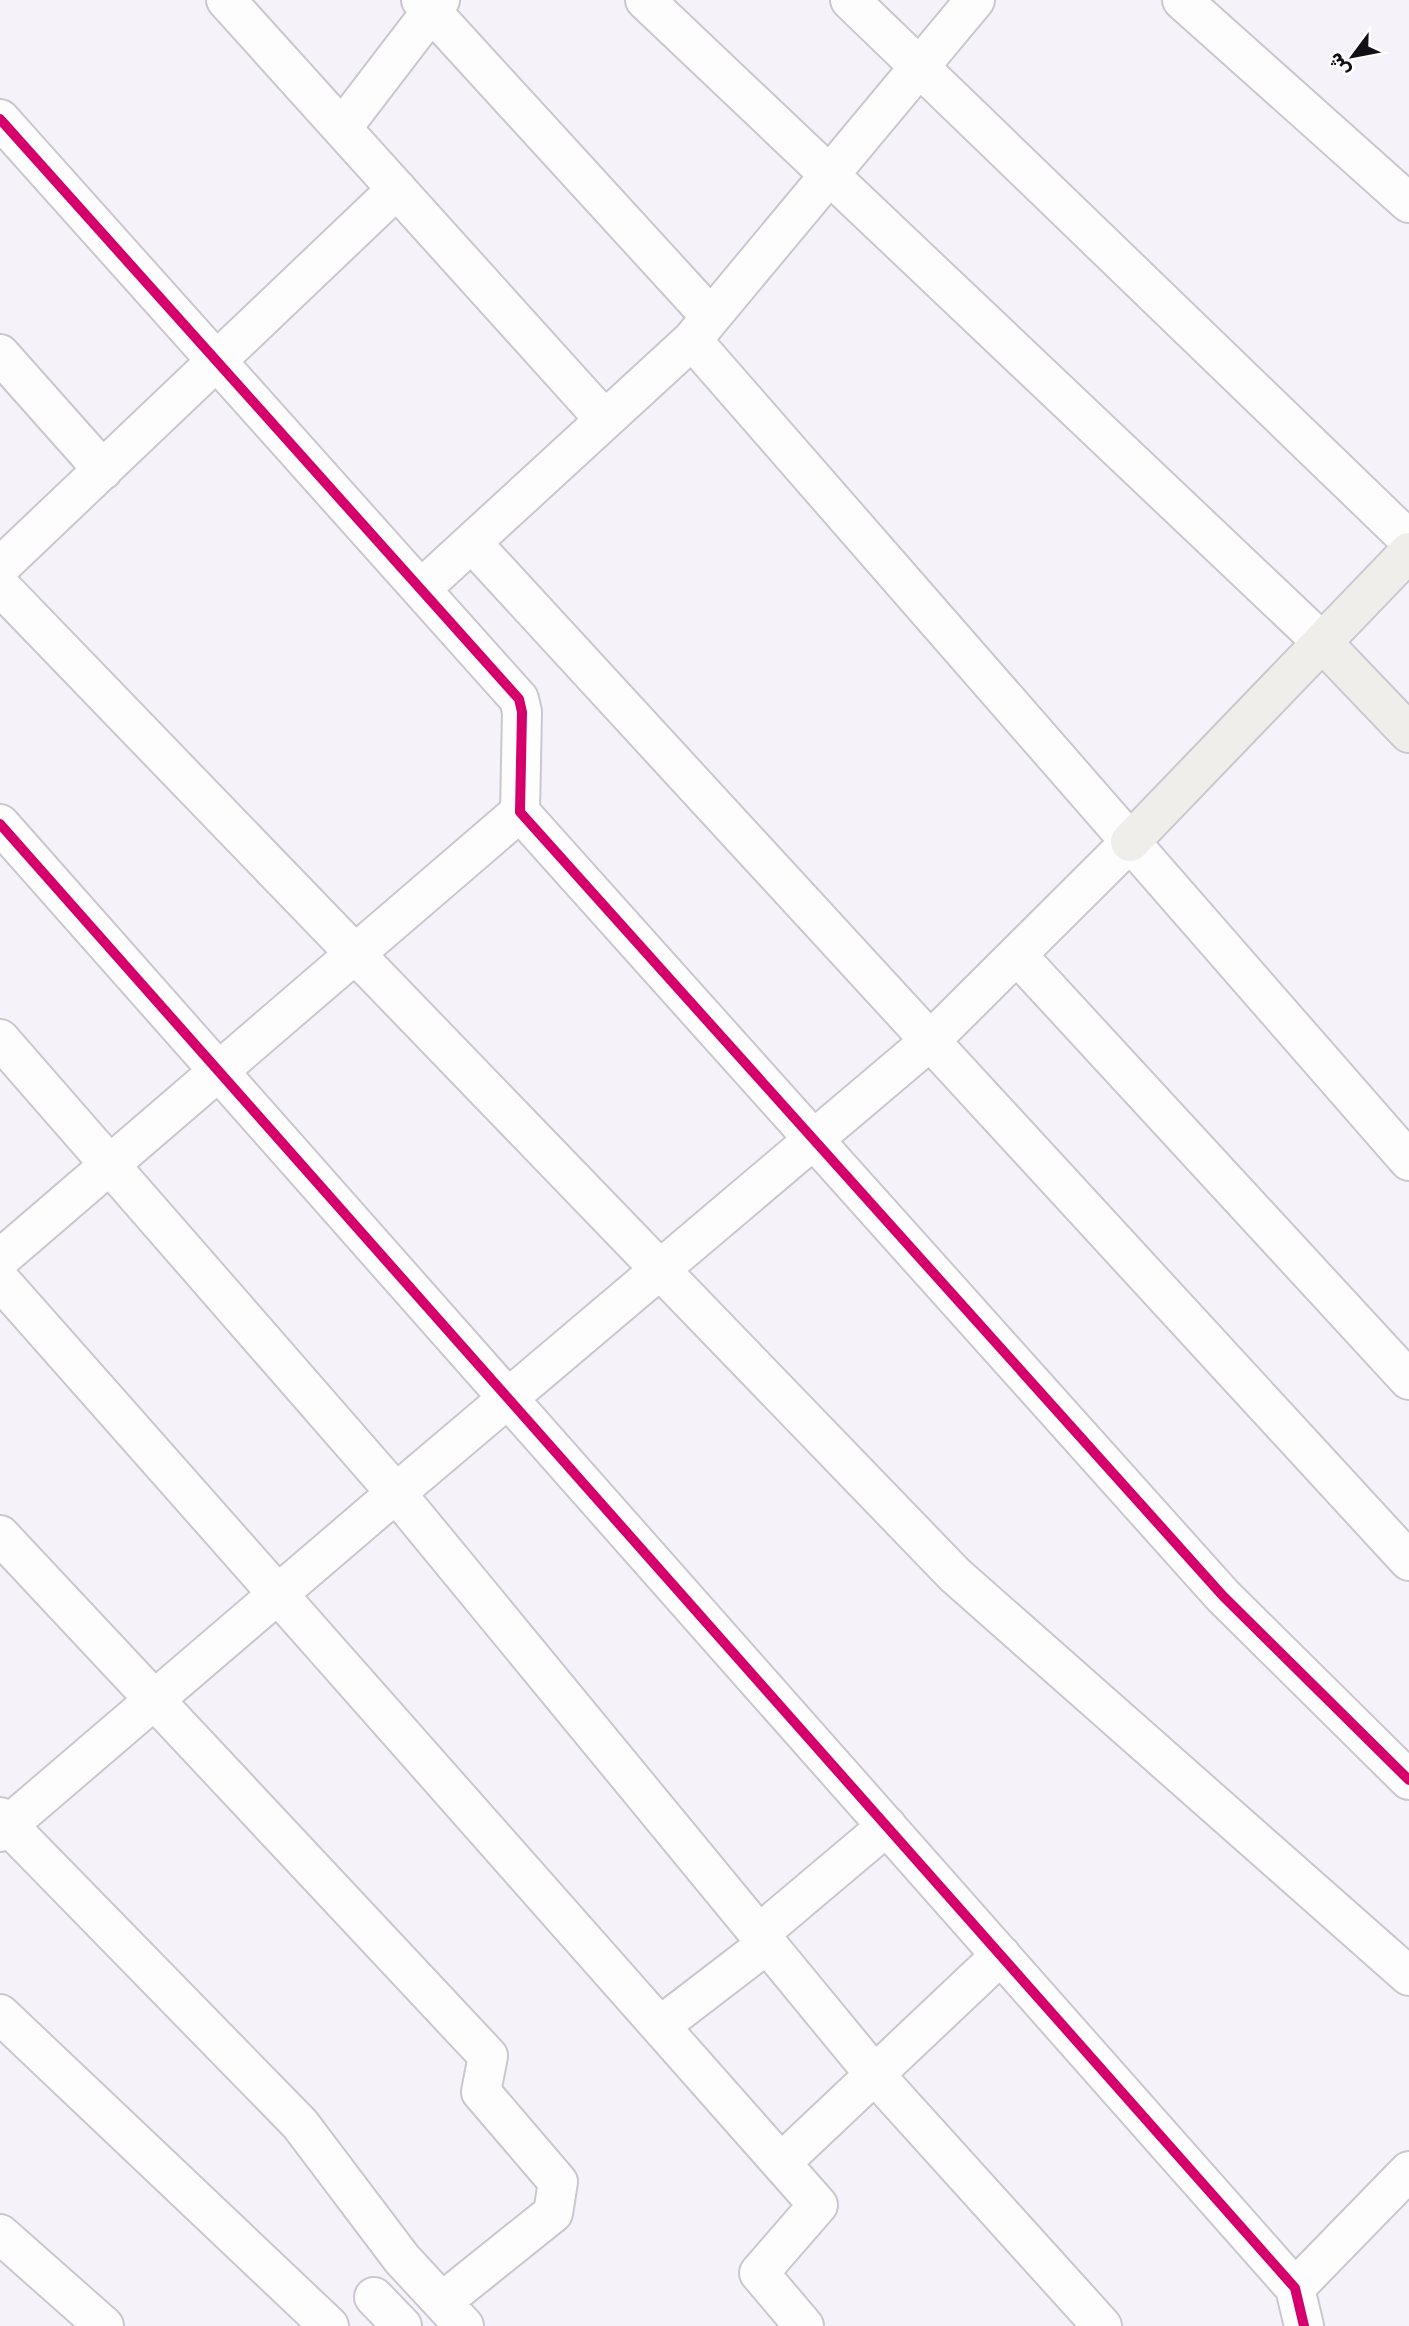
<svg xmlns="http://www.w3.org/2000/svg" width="1409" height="2326" font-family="Rubik,'Noto Sans Arabic',sans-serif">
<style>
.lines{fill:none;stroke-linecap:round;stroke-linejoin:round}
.street-casing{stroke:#cac7ce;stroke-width:42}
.secondary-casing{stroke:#cac7ce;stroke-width:42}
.street{stroke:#fefdfe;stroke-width:38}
.secondary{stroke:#efeeea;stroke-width:38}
.cycleway-casing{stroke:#fff;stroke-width:15}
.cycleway{stroke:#d6006c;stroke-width:10}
</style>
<rect width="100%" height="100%" fill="#f5f2f9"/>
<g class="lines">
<defs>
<path id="street" d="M226,0L605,420
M421,0L711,317
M645,0L1322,642
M850,0L1409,540
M1182,0L1409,203
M0,119L519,699L522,712L520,812L1223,1596L1409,1780
M342,128L440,0
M692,340L1409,1161
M0,354L103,470
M472,543L1409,1561
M0,567L397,189
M0,586L955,1575L1409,1976
M421,589L692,340L975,0
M0,824L1295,2288L1304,2326
M1017,955L1409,1380
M0,1039L396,1493L875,2075L1102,2326
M0,1259L520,812
M0,1280L818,2205L759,2273L804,2326
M0,1535L488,2056L481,2092L558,2182L553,2213L442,2302
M0,1817L300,2124L402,2259L464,2326
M0,1832L396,1493L930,1041L1130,842
M759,1934L887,1826
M0,2014L329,2326
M660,2026L767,1944
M781,2163L1001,1955
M0,2234L104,2326
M1295,2288L1409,2171
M374,2297L402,2326"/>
<path id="secondary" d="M1322,642L1409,733
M1130,842L1409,552"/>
</defs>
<use href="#street" class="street-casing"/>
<use href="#secondary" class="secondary-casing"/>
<use href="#street" class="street"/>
<use href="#secondary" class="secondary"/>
<defs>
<path id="cycleway" d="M0,119L519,699L522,712L520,812L1223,1596L1409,1780
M0,824L1295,2288L1304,2326"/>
</defs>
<use href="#cycleway" class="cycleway-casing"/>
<use href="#cycleway" class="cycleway"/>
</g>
<g transform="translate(1353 56) rotate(238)" stroke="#ffffff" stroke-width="5" paint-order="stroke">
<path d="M0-5L12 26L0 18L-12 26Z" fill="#120f16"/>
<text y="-10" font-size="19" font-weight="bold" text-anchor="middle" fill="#120f16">ش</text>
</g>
</svg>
